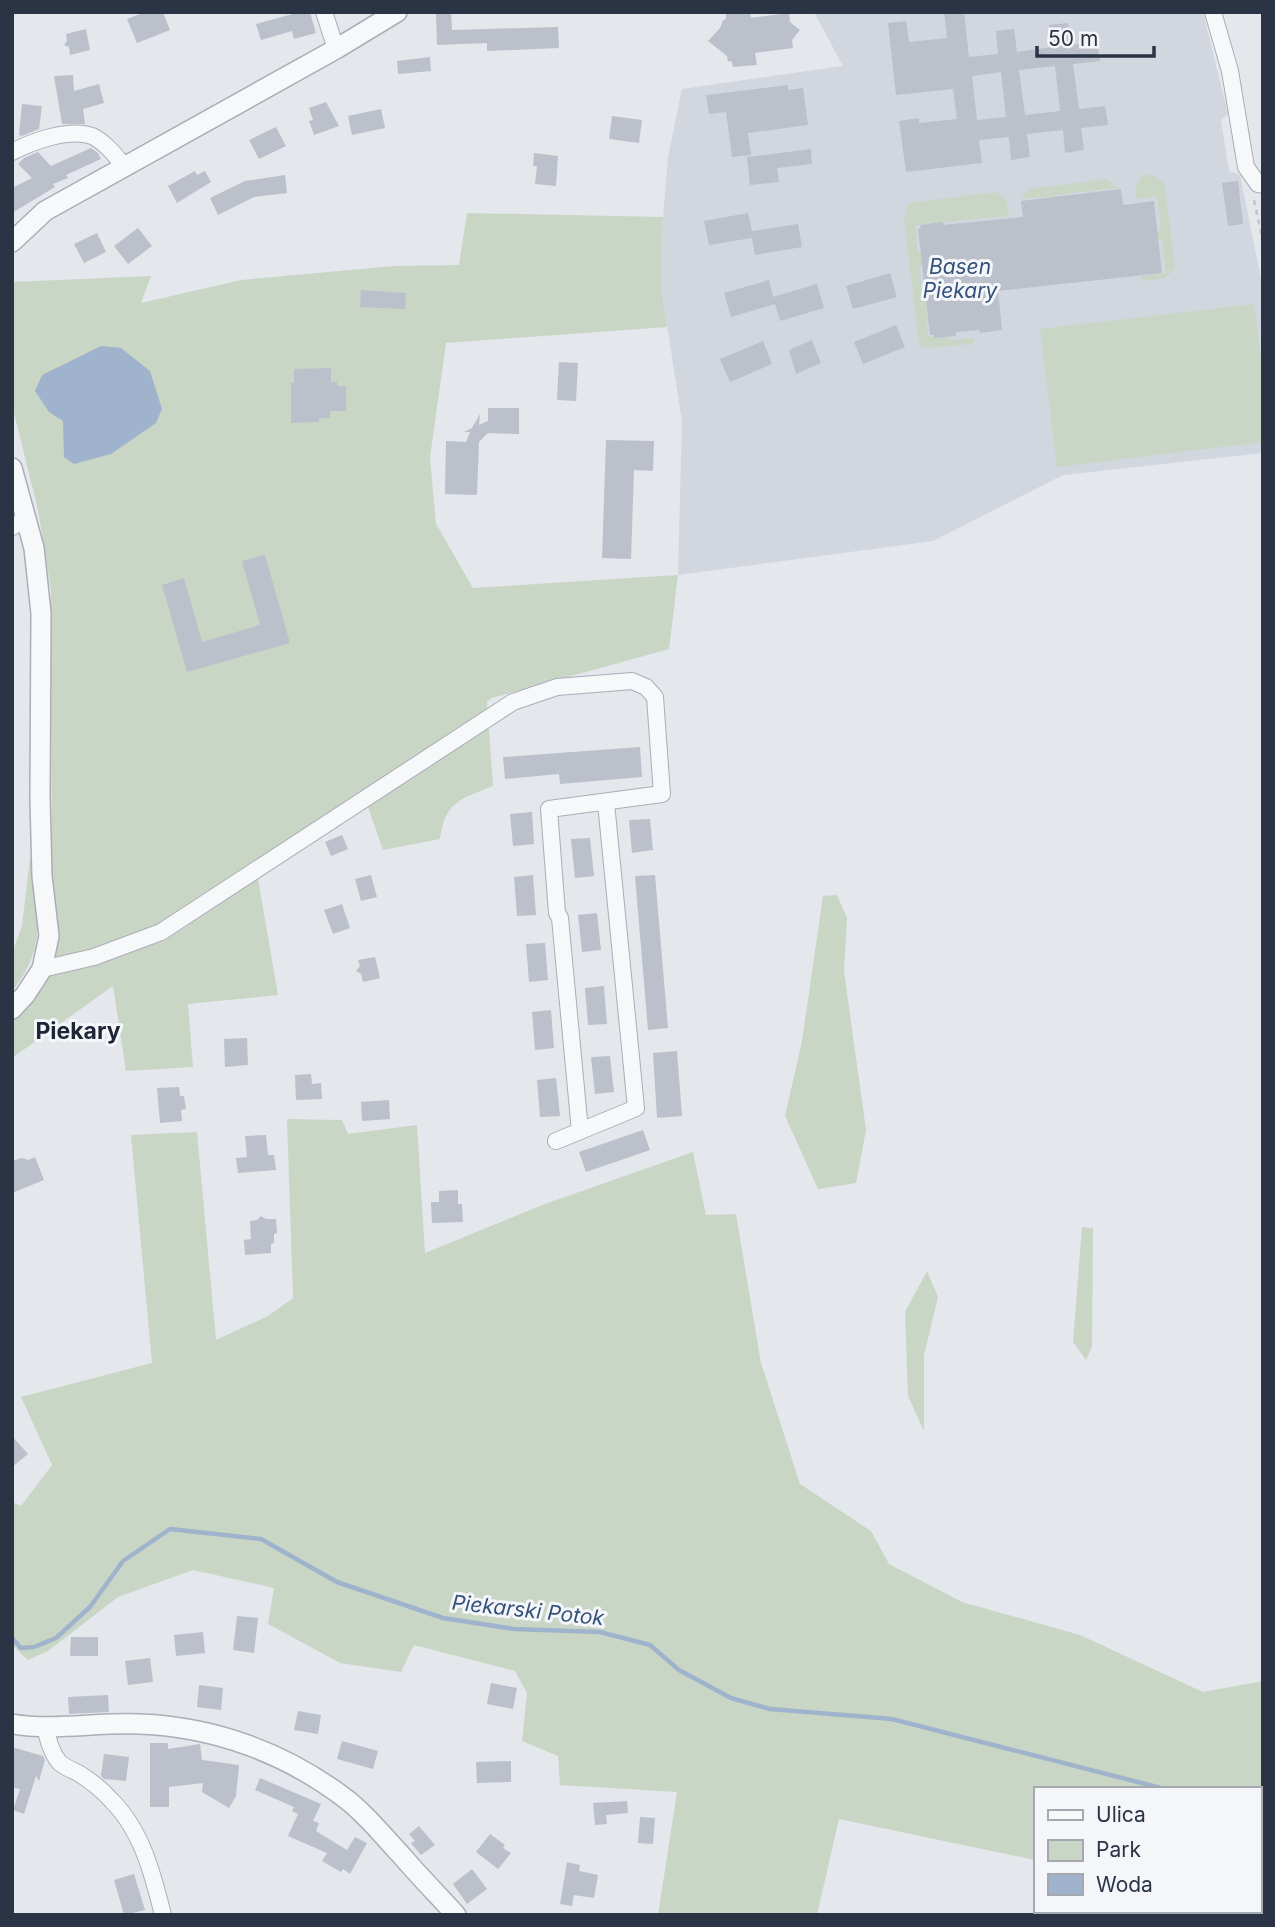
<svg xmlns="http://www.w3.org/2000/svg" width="1275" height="1927" font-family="Inter,sans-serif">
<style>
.built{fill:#d2d6de}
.green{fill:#c9d6c5}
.water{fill:#9fb4cc}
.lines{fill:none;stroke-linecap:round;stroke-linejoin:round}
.stream{stroke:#9fb4cc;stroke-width:4.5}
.building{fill:#bbc0ca;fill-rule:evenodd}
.minor-casing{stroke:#a9aeb7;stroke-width:18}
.tertiary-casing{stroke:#a9aeb7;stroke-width:22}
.path{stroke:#c2c5cb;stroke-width:2.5;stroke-dasharray:5 5;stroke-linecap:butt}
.minor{stroke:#f7f8fa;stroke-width:16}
.tertiary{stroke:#f7f8fa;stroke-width:19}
.labels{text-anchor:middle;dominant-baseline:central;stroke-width:6;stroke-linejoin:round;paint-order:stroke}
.water-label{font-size:21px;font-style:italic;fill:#34527a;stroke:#f4f6f9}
.quarter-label{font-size:23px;font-weight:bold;fill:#1d2536;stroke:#f4f6f9}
</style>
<rect width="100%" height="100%" fill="#e4e7ec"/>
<path class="built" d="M814,12H1203L1228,114L1221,120L1229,171L1240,175L1263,288V453L1063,475L933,541L678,575L682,421L661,287L663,217L668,157L682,89L843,66Z"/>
<path class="green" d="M1143,174L1157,177L1165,186L1175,268L1165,278L1143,281L1141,276L1166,273L1162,239L1148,240L1147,233L1161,231L1157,197L1137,199L1135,186Z
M1107,179L1118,188L1090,191L1092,205L1089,206L1087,191L1055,195L1056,210H1054L1051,196L1021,199L1028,189Z
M996,192L1007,201L1009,216L915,225L918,253H921L923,266L919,267L923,299L926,300L928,336H933V338L948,337L949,340L973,338V344L926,348L919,345L904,220L908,203Z
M467,213L663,217L661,287L667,327L446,343L430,458L436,524L473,588L678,575L669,649L492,698L487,702L493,786C461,799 445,801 440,839L383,850L363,793L159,927L52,961L51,590L38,510L12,405V282L151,276L141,303L241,280L394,266L459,265Z
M1254,304L1263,375V442L1057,467L1040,329Z
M30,858L35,860C38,909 47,950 12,991V953L22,926Z
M258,879L278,995L188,1004L193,1067L126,1071L113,986L12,1058V1021L50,976L164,941Z
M837,895L847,918L844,971L866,1130L856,1183L818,1189L785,1116L802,1041L823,896Z
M287,1119L342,1120L348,1134L417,1125L425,1253L545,1204L693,1152L706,1215L736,1214L761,1363L800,1484L871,1531L889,1564L962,1602L1080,1635L1203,1692L1263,1681V1809L1259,1808V1789H1035V1860L839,1819L817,1915H658L677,1792L560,1785L558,1756L522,1741L527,1693L515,1671L414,1645L401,1672L340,1663L268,1624L274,1588L193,1570L118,1597L48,1651L28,1660L12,1645V1502L21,1506L52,1465L21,1397L152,1363L131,1135L197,1132L216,1340L268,1316L293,1298Z
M1082,1227L1093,1228L1092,1347L1086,1360L1073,1342Z
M927,1271L938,1297L924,1355V1431L908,1396L905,1312Z"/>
<path class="water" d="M101,346L121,348L150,371L162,409L156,423L111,454L74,464L64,457L63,421L49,412L35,391L42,375Z"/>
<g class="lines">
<path class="stream" d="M12,1638L21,1648L34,1647L56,1638L90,1607L123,1561L170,1529L261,1539L337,1582L443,1618L514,1629L600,1632L650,1645L679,1670L731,1698L770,1709L892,1719L1165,1789
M1259,1822L1263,1823"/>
</g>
<path class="building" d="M145,12H163L170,30L137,43L127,19Z
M300,12H310L316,33L294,39L292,31L261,40L256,24Z
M726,12H750L751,18L789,13L790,22L800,30L792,40L793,48L755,53L757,65L733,67L732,62L728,61L727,56L708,41L720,28L723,20L726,19Z
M944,12H964L969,57L998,54L996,31L1014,29L1017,52L1052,47L1049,25L1068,23L1071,45L1097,42L1100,61L1073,64L1079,109L1105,106L1108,125L1081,128L1084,150L1065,153L1063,130L1027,134L1030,157L1011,160L1009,137L979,140L982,163L906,172L899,121L919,118V123L957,119L953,89L896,95L888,23L906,21L909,42L947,38ZM1055,66L1060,111L1025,115L1019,70ZM1001,72L1006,117L977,120L972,76Z
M436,13H451L452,30L558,27L559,48L487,51V43L437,45Z
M86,29L90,50L70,55L69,47L64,45L67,41L66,34Z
M430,57L431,71L398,74L397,61Z
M73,75L74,91L99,84L104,103L83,109L85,124H62L54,76Z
M788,85V90L803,88L808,125L748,133L751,155L732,157L726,112L709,114L706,95Z
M326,102L339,126L314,135L309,121L313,120L309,108Z
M22,104L42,106L39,129L22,136L19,135Z
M381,109L385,128L352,135L348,116Z
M612,116L642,120L639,143L609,139Z
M276,127L286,146L259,159L249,140Z
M91,148L98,153L101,159L66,175L68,178L53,184L55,187L12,213V188L32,178L18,164L24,158L38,152L51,166Z
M811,149L812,164L777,168L779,182L750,185L747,157Z
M534,153L558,156L556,186L535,184L537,166H533Z
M195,171L197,175L205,171L211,182L177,203L168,186Z
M285,175L287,193L254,197L218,215L210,198L245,181Z
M1238,181L1243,224L1228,226L1222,183Z
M1121,189L1123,205L1154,201L1162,273L998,291L1002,330L980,333L979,330L956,332V336L934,338V335H930L918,229L921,228L920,225L943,222V225L1023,217L1021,201Z
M748,213L752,231L798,224L802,247L755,255L752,238L709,245L704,221Z
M138,228L152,246L128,264L114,246Z
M97,233L106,252L84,263L74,244Z
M890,273L897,297L853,309L846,286Z
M769,280L773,297L817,284L824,308L780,321L775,304L731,317L724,293Z
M361,290L406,293L405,309L360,307Z
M896,325L905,347L863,364L854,342Z
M812,340L821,363L796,374L789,350Z
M763,341L772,364L730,382L720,359Z
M559,362L578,363L576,401L557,400Z
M331,368V382H337V386H346V411H330V418H319V422L291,423V383H294V369Z
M488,408H519V434L488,433L479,442L477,495L445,494L446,441L466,442L470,432H464L472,428L480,414L479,425L488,421Z
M606,440L654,441L653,471L634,470L631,559L602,558Z
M265,555L290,643L187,672L162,585L184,578L202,642L260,625L242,561Z
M640,747L642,777L560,784L559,774L505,779L503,757Z
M532,812L534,844L513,846L510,814Z
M650,819L653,850L632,853L629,820Z
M342,835L348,849L331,856L325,842Z
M590,838L594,876L575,878L571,839Z
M371,875L377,897L361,901L355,879Z
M533,875L536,915L517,916L514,877Z
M655,875L668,1028L648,1030L635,876Z
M342,904L350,928L333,934L324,910Z
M597,913L601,950L582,952L578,915Z
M545,943L548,980L529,982L526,944Z
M375,957L380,978L363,982L361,974L356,971L360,966L358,960Z
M604,986L607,1024L588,1025L585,988Z
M551,1010L554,1048L535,1050L532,1012Z
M247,1038L248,1065L225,1067L224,1039Z
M677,1051L682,1116L657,1118L653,1053Z
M610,1056L614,1092L595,1094L591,1057Z
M311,1074L312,1084L321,1083L322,1099L296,1100L295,1075Z
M556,1078L560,1116L540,1117L537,1080Z
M179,1087L180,1096H184L186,1109L181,1110L182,1121L160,1123L157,1088Z
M389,1100L390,1119L362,1121L361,1102Z
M643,1130L650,1150L586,1172L579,1152Z
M266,1135L268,1155H274L276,1170L238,1173L236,1158L247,1157L245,1136Z
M35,1157L44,1180L12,1193V1161L22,1158L28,1160Z
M458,1190V1204H462L463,1222L432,1223L431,1202H439V1191Z
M261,1216L266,1219H276L277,1233L274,1234V1243L271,1244V1253L245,1255L244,1240L251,1239L250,1221L257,1220Z
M12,1436L28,1454L12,1467Z
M237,1616L258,1618L254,1653L233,1650Z
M203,1632L205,1653L176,1656L174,1635Z
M71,1637H98V1656H70Z
M150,1658L153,1682L128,1685L125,1661Z
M491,1683L517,1688L513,1709L487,1704Z
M199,1685L223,1688L221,1710L197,1707Z
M108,1695L109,1712L69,1714L68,1697Z
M298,1711L321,1715L318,1734L294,1730Z
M342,1741L378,1751L373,1769L337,1759Z
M150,1743H168V1749L200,1744L202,1760L239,1765L236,1796L229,1808L202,1792L203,1783L169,1787V1807H150Z
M12,1747L43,1756L45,1760L39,1781L36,1776L24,1814L13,1810L20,1789L12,1787Z
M104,1754L129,1757L126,1781L104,1779L101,1776Z
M511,1761V1782L477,1783L476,1762Z
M260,1778L321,1804L313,1821L319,1823L316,1831L347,1850L355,1837L367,1843L350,1874L343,1869L341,1872L322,1861L327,1853L288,1836L298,1814L292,1811L294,1807L255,1790Z
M627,1801L628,1813L606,1815L607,1824L595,1825L593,1803Z
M640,1817L655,1818L653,1844L638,1843Z
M419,1826L435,1845L421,1855L411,1843L415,1841L409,1834Z
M490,1834L505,1845L503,1848L511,1853L498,1869L476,1852Z
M567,1862L580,1865L579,1871L598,1875L594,1898L574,1895L572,1906L560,1904Z
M472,1869L487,1889L467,1904L453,1884Z
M134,1874L145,1910L124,1915L114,1880Z"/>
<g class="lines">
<defs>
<path id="minor" d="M324,12L336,49
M1213,12L1230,71L1246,167L1258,184L1263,185
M12,152C33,141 69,128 92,136C105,142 115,155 124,166
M12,527L26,519
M42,969L94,957L161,932L513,702L557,687L632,681L646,687L655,697L662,794L549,809L557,913L560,918L580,1131
M556,1141L636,1108L606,803
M45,1727C48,1739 51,1752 59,1762C64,1767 72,1770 78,1773C90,1780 103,1791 112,1801C142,1831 153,1875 163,1915"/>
<path id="tertiary" d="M12,242L45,211L336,49L397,12
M12,468L34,548L41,613L40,798L42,876L49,936L42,969L25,995L12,1009
M12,1724C54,1731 97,1722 140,1724C215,1727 286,1753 346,1799C367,1815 384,1837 402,1856C419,1876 438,1895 456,1915"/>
</defs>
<use href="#minor" class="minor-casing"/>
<use href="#tertiary" class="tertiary-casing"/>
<path class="path" d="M1254,200L1263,242"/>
<use href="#minor" class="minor"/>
<use href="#tertiary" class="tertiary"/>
</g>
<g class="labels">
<g class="water-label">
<text x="960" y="266">Basen<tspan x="960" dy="24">Piekary</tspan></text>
<text transform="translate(528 1610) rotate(6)">Piekarski Potok</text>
</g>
<g class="quarter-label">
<text x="78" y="1031">Piekary</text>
</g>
</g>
<rect width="1275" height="1927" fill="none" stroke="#2b3445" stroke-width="28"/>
<rect x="1034" y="1787" width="228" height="126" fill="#f4f6f9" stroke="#a4a8b1" stroke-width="2"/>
<rect x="1048" y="1810" width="35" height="10" fill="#f7f8fa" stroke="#a4a8b1" stroke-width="2"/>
<text x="1096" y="1822" font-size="21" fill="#2b3445">Ulica</text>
<rect x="1048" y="1840" width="35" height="21" fill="#c9d6c5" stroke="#a4a8b1" stroke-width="2"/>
<text x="1096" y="1857" font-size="21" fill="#2b3445">Park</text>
<rect x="1048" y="1874" width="35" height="21" fill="#9fb4cc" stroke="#a4a8b1" stroke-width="2"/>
<text x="1096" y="1892" font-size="21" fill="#2b3445">Woda</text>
<path d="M1037 46v10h117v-10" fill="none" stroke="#2b3445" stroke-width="3.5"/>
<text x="1048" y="46" font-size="21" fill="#2b3445" stroke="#f4f6f9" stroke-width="5" paint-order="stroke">50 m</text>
</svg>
